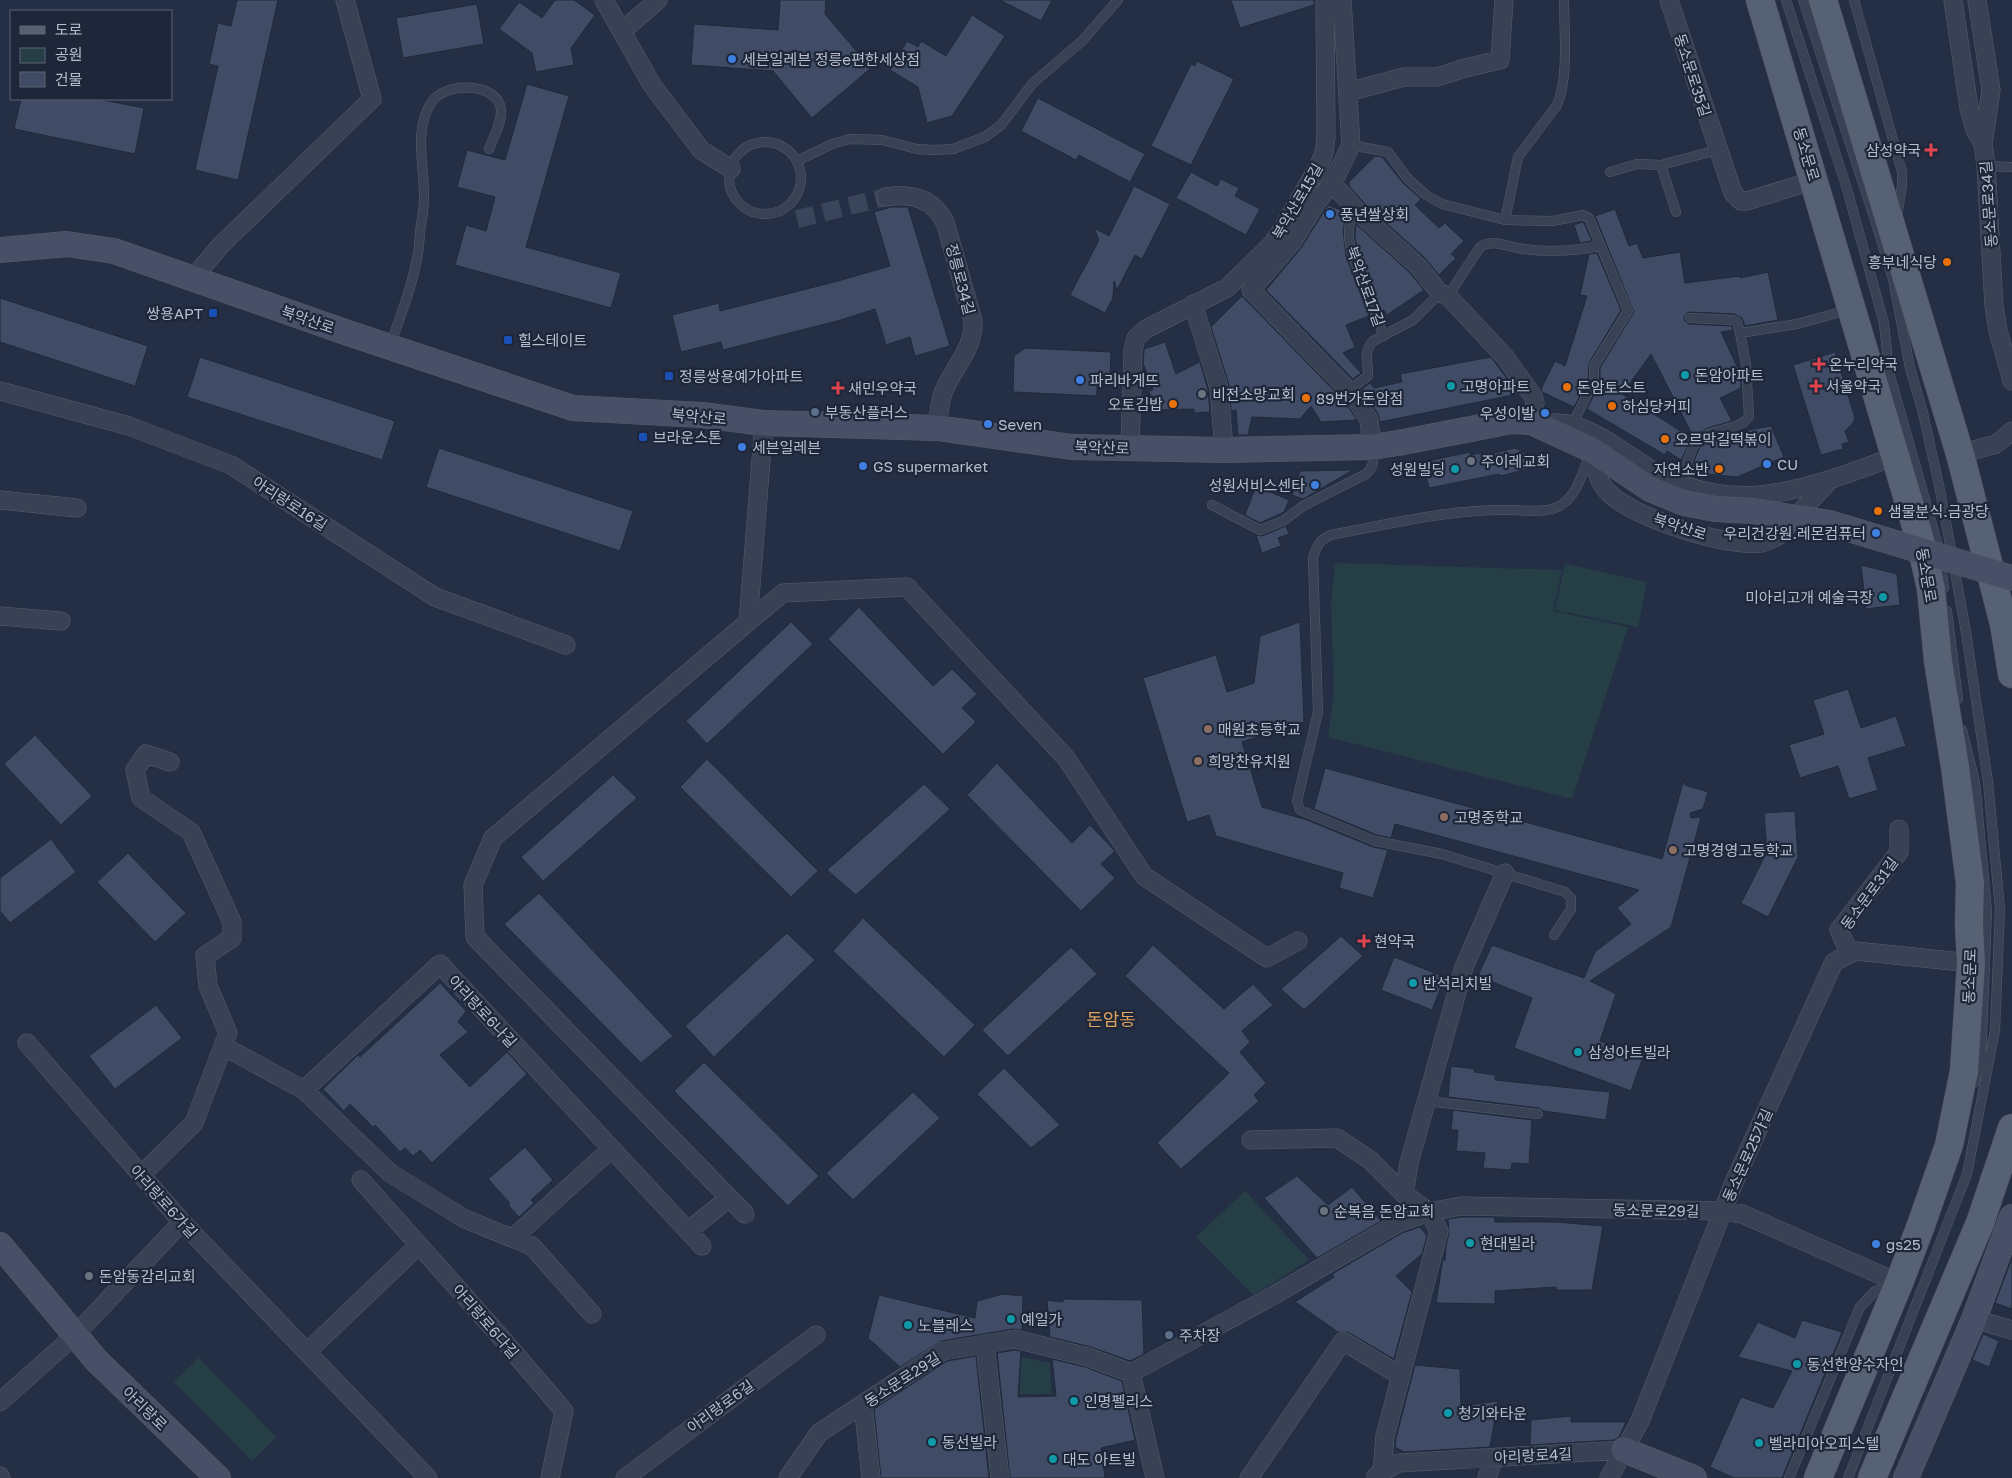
<svg xmlns="http://www.w3.org/2000/svg" width="2012" height="1478" font-family="'Golos Text','Noto Sans KR',sans-serif">
<style>
.green{fill:#263f46}
.building{fill:#404c65;stroke:#20293b}
.lines{fill:none;stroke-linecap:round;stroke-linejoin:round}
.street-tunnel{stroke:#3a445a;stroke-width:18;stroke-dasharray:18 9;stroke-linecap:butt}
.lane-casing{stroke:#545d6e;stroke-width:10}
.street-casing{stroke:#545d6e;stroke-width:19}
.secondary-casing{stroke:#545d6e;stroke-width:26}
.primary-casing{stroke:#434b5d;stroke-width:29}
.lane{stroke:#394254;stroke-width:9}
.street{stroke:#394254;stroke-width:18}
.secondary{stroke:#475067;stroke-width:25}
.primary{stroke:#576174;stroke-width:28}
.secondary-bridge-casing{stroke:#545d6e;stroke-width:26;stroke-linecap:butt}
.secondary-bridge{stroke:#475067;stroke-width:25}
.shop-dot{fill:#3f7fe0;stroke:#1e2739;stroke-width:2}
.health-dot{fill:#e0444e;stroke:#1e2739;stroke-width:2}
.food-dot{fill:#e8710a;stroke:#1e2739;stroke-width:2}
.transit-dot{fill:#1a4fb4;stroke:#1e2739;stroke-width:2}
.culture-dot{fill:#0f9aa8;stroke:#1e2739;stroke-width:2}
.worship-dot{fill:#6b7280;stroke:#1e2739;stroke-width:2}
.service-dot{fill:#5c6f8a;stroke:#1e2739;stroke-width:2}
.education-dot{fill:#8d6e63;stroke:#1e2739;stroke-width:2}
.labels{text-anchor:middle;dominant-baseline:central;stroke-width:4.5;stroke-linejoin:round;paint-order:stroke}
.poi-label{font-size:15px;fill:#b6bdce;stroke:#1e2739;text-anchor:start}
.street-label{font-size:15px;fill:#b6bdce;stroke:#1e2739}
.quarter-label{font-size:18px;fill:#dfa25f;stroke:#1e2739}
</style>
<rect width="100%" height="100%" fill="#242f45"/>
<path class="green" d="M1335,563L1562,570L1553,611L1628,627L1572,799L1328,737L1334,692L1331,603Z
M1565,564L1647,582L1638,627L1555,610Z
M1245,1191L1309,1260L1253,1295L1196,1237Z
M1021,1357L1050,1363L1051,1394H1020Z
M199,1358L276,1437L252,1461L174,1382Z"/>
<path class="building" d="M237,0H278L238,180L195,170L218,66L209,64L218,23L231,26Z
M555,0H574L595,15L571,48L574,65L536,72L532,53L499,29L519,2L542,18Z
M780,0H826L825,14L871,68L812,118L773,71L691,65L694,24L778,30Z
M1000,0H1052L1041,21Z
M1231,0H1314V5L1240,28Z
M477,4L484,44L403,58L396,18Z
M972,15L1005,36L952,116L927,123L918,87L890,70L907,41L918,47L921,41L946,56Z
M1197,61L1234,79L1191,165L1151,146L1191,64L1195,66Z
M527,84L569,96L526,247L621,273L611,308L455,265L466,225L486,231L495,197L457,187L467,150L505,160Z
M1038,98L1145,154L1130,182L1079,155L1076,160L1021,131Z
M21,99H98L144,108L135,154L14,129Z
M1375,156L1382,157L1403,183L1421,199L1415,205L1439,228L1445,223L1464,241L1451,254L1456,258L1439,275L1424,257L1365,204L1349,186V182Z
M1191,172L1217,186L1221,179L1239,188L1235,196L1260,209L1246,235L1176,198Z
M1134,186L1170,204L1142,259L1135,255L1117,290L1114,281L1113,298L1105,313L1070,295L1099,240L1094,228L1109,236Z
M1328,205L1343,211L1346,214L1343,231L1346,256L1369,316L1346,325L1355,347L1343,353L1361,373L1353,379L1266,290L1301,248Z
M891,207H908L950,346L915,356L910,337L886,345L875,309L841,320L723,350L721,342L681,352L672,315L719,303L720,311L838,281L890,266L874,212Z
M1615,209L1629,246L1637,243L1643,258L1680,252L1685,283L1740,276V278L1768,272L1778,320L1745,326L1742,318L1734,314L1690,312L1687,313L1684,317L1685,321L1689,324L1732,326L1733,330L1721,332L1740,373L1741,388L1720,398L1732,421L1708,428L1693,436L1651,354L1622,394L1692,438L1681,460L1667,451L1665,455L1587,409L1600,383V368L1634,312L1595,216Z
M1582,222L1584,223L1592,241L1580,243L1574,225Z
M1356,224L1409,272L1424,290L1387,315L1384,310L1381,311L1358,253L1355,237Z
M1597,253L1621,310L1589,363L1588,380L1574,407L1542,392L1541,389L1555,361L1565,366L1587,296L1580,295L1589,254Z
M1242,296L1346,403L1357,420L1321,422L1311,406L1300,419L1252,417L1248,435H1238L1236,410L1231,411L1229,385L1211,327Z
M0,298L148,346L135,386L0,342Z
M1165,342L1176,374L1200,362L1208,390L1210,412L1194,413V409L1155,410L1149,391L1153,390L1143,363L1144,351V349Z
M1025,348L1111,352L1110,379H1097V396L1013,392L1014,356Z
M1835,352L1855,418L1853,423L1845,431L1849,442L1842,444L1843,449L1821,455L1793,365Z
M200,357L395,421L382,460L187,397Z
M1491,357L1518,394L1380,422L1378,414L1362,389L1370,383L1374,388L1402,382L1400,374Z
M1771,426L1784,457L1737,477L1695,473L1696,469L1692,467L1696,456L1700,447L1706,442L1737,432Z
M439,448L633,511L620,551L426,487Z
M1515,448L1548,464L1500,476L1499,474L1429,488L1423,462L1470,452V455L1481,453L1482,456Z
M1353,470L1303,499L1292,495L1300,471Z
M1256,486L1289,500L1284,512L1260,523L1245,515Z
M1286,526L1289,534L1278,538L1281,546L1262,553L1256,535L1262,536Z
M1861,565L1897,574L1900,605L1866,609Z
M859,607L933,686L952,669L977,694L962,708L976,722L943,754L828,639Z
M791,622L813,644L707,744L686,721Z
M1300,622L1304,722L1242,742L1262,807L1307,820L1373,847L1388,850L1373,898L1339,888L1343,873L1216,836L1209,815L1187,822L1143,678L1216,655L1227,692L1254,683L1260,636Z
M1848,689L1861,728L1896,716L1906,746L1868,758L1878,790L1849,799L1838,766L1800,778L1789,745L1824,734L1813,700Z
M35,735L92,796L61,825L4,764Z
M707,759L818,871L791,897L680,787Z
M997,763L1072,843L1090,825L1115,851L1101,864L1115,878L1081,911L967,795Z
M1325,768L1662,859L1684,779L1685,785L1708,792L1703,809L1690,813L1691,818L1701,817L1671,927L1590,981L1616,994L1600,1041L1643,1057L1631,1091L1514,1048L1532,998L1478,976L1492,945L1584,978L1595,952L1631,924L1617,908L1639,890L1395,824L1391,838L1377,835L1314,809Z
M613,775L637,798L543,881L521,857Z
M924,784L950,809L856,895L827,870Z
M1795,811L1798,857L1768,917L1741,903L1767,852L1764,813Z
M51,839L76,872L10,923L0,911V878Z
M128,853L186,913L155,942L97,882Z
M539,893L673,1036L641,1063L504,924Z
M863,918L975,1025L944,1057L833,951Z
M787,933L815,960L714,1057L685,1026Z
M1341,936L1363,956L1304,1010L1281,989Z
M1153,945L1224,1009L1253,984L1273,1005L1242,1031L1250,1042L1240,1052L1266,1083L1254,1095L1259,1101L1181,1169L1157,1143L1229,1073L1125,976Z
M1071,947L1097,974L1008,1056L982,1030Z
M1394,957L1445,977L1432,1010L1381,990Z
M440,983L466,1011L458,1022L468,1032L440,1055L470,1087L507,1052L527,1074L432,1163L420,1150L413,1156L405,1148L400,1152L375,1125L373,1127L350,1104L344,1111L323,1089L358,1055L360,1057Z
M156,1005L182,1038L115,1089L89,1056Z
M704,1062L819,1176L788,1206L674,1091Z
M1451,1066L1475,1069L1474,1072L1495,1075V1080L1610,1092L1606,1120L1544,1111L1539,1108L1448,1097Z
M1004,1068L1060,1125L1031,1148L977,1094Z
M913,1092L940,1118L853,1200L826,1173Z
M1453,1110L1532,1120L1529,1164L1512,1163L1511,1170L1483,1168L1485,1153L1456,1151L1458,1130H1451Z
M525,1147L553,1180L531,1200L534,1203L519,1217L509,1206V1202L488,1179Z
M1297,1176L1328,1205L1352,1187L1381,1221L1317,1258L1264,1198Z
M1462,1217H1494L1495,1222H1556L1603,1226L1592,1290H1556V1287L1495,1291V1304L1436,1303L1443,1258L1445,1261L1446,1246L1449,1233L1448,1219Z
M1420,1227L1427,1236L1422,1254L1396,1276L1412,1292L1394,1359L1348,1332H1338L1295,1302L1334,1277L1332,1274L1402,1233Z
M2012,1258V1309L1995,1303Z
M1003,1294L1023,1296L1022,1330L1013,1329L941,1341L900,1367L868,1338L879,1295L975,1318L977,1301Z
M1063,1299L1142,1300L1144,1354L1130,1361L1091,1347L1050,1337L1047,1300L1063,1302Z
M1802,1320L1842,1332L1782,1478H1734L1710,1467L1741,1397L1773,1408L1792,1371L1738,1357L1758,1322L1795,1338Z
M1983,1334L1999,1341L1989,1367L1972,1360Z
M1015,1350L1021,1351L1018,1397L1056,1396L1052,1359L1085,1367L1122,1381L1135,1440L1101,1448L1105,1478H1010L997,1353Z
M976,1356L989,1478H881L874,1409L947,1361Z
M1415,1365L1460,1369L1461,1406L1498,1401L1490,1447L1404,1452L1395,1447L1396,1438Z
M1571,1416V1422H1626L1619,1437L1614,1440L1530,1445L1531,1420Z"/>
<g class="lines">
<path class="street-tunnel" d="M797,219L886,197"/>
<defs>
<path id="lane" d="M1786,0L1847,189L1884,323L1889,372L1939,549L1944,588
M1803,0L1875,220L1893,279L1910,368L1923,413L1940,490L1966,632L1988,782L2000,909L1995,1030L1967,1174L1848,1478
M1854,0L1902,172V186L1897,217
M729 178a36 36 0 1 1 72 0a36 36 0 1 1-72 0Z
M1351,145L1388,152L1407,178L1426,195L1442,204L1505,220L1553,221L1583,215L1589,218L1628,311L1594,366V381L1572,425
M797,161L832,144L850,139L882,140L917,149L935,150L953,149L985,137L1001,125L1033,83L1082,41L1118,0
M1661,165L1717,150
M1986,166L2012,167
M1610,172L1637,164L1661,165L1676,212
M1355,208C1347,224 1348,238 1352,255L1384,336
M1505,220L1518,157L1557,105C1569,78 1564,30 1564,0
M1448,296L1480,247C1491,239 1506,246 1518,248C1544,253 1574,251 1600,246
M1690,318L1733,320L1737,322L1740,333L1797,324L1848,310
M390,346C399,319 411,291 416,263C419,254 419,243 420,233C421,222 424,211 424,199C425,168 413,131 431,103C444,81 499,82 501,110C502,123 493,138 489,149
M1349,390L1368,376C1369,362 1362,354 1373,341L1413,320L1440,293
M1681,483C1685,472 1690,448 1698,440C1710,429 1743,430 1749,416L1746,364L1740,333
M1212,505L1260,530L1283,521L1303,506L1366,474C1375,467 1373,460 1372,449
M1947,611L1958,699
M1962,730L1975,782L1987,911L1981,1062L1974,1083
M1554,935L1571,909V898L1565,892L1442,854L1375,841L1300,810L1297,801L1318,712L1313,558C1316,547 1320,539 1331,535C1390,524 1449,509 1509,510C1525,510 1547,514 1561,505C1578,495 1583,469 1591,453
M1426,1101L1538,1114
M1789,1478L1860,1307L1875,1291L1892,1286"/>
<path id="street" d="M604,0L652,85L701,150L731,169
M1342,0L1351,145L1333,182L1317,202L1293,241L1251,290L1354,396L1369,420L1372,447
M1669,0L1733,193L1741,201H1747L1815,180
M1953,0L1969,108L1975,130L1983,144L1986,166L1994,306L1998,331L2012,381
M1977,0L1991,90L1983,144
M622,31L658,0
M1348,92L1404,77H1437L1465,68L1500,60L1504,0
M1318,167L1357,211L1417,265L1440,293L1448,296L1505,357L1533,396L1535,403L1531,422C1545,423 1560,422 1573,425C1603,434 1628,456 1655,472C1738,519 1814,486 1896,456
M886,197C912,193 932,198 945,222L973,321C974,350 953,367 943,393C939,404 939,417 937,428
M193,278L221,245L372,99L345,0
M1193,304L1219,388L1224,450
M0,391L129,426L231,465L435,597L566,645
M1130,448L1133,350L1136,338L1146,329L1227,288L1271,245L1282,230L1318,167L1324,153L1326,137L1325,0
M1592,450C1595,464 1597,482 1608,492C1631,517 1727,548 1761,543C1768,541 1773,539 1779,535L1828,482
M1960,454L1996,444L2012,431
M0,500L77,508
M0,616L61,621
M748,622L783,593L907,587L1066,758L1144,876L1267,958L1298,941
M1850,954L1839,930L1899,852V829
M27,1043L182,1222L428,1478
M223,1046L304,1090L390,1173L465,1219L532,1246L592,1314
M304,1090L440,964L702,1246
M1251,1140L1337,1138L1370,1160L1404,1194
M141,1175L194,1123L228,1033L208,986L205,956L232,938V922L191,832L141,798L135,770L146,754L170,762
M361,1180L499,1335L564,1411L550,1478
M745,1214L475,937L473,885L493,838L748,622L764,423
M688,1231L729,1198
M513,1238L611,1149
M1974,1319L2012,1330
M985,1344L1000,1478
M307,1352L419,1245
M1131,1373L1155,1478
M0,1402L74,1336L182,1222
M863,1404L871,1478
M1382,1472L1385,1436L1439,1231L1429,1212L1404,1194L1409,1163L1464,967L1505,873
M0,1476L1,1478
M1376,1476L1398,1463L1624,1450
M625,1478L816,1335
M788,1478L819,1433L943,1351L1015,1339L1088,1357L1131,1373L1274,1295L1398,1223L1429,1212L1461,1206L1723,1211L1742,1214L1899,1283
M1249,1478L1343,1341L1401,1376
M1487,1478L1494,1458
M1609,1478L1640,1421L1735,1180L1834,962L1856,951L1971,963"/>
<path id="secondary" d="M0,250L67,244L114,251L345,332L573,408L702,415L764,423L937,428L1072,447L1224,450L1372,447L1398,443L1512,421L1531,422L1592,450L1650,489L1684,503
M0,1245L96,1360L218,1478
M1624,1450L1694,1478
M1906,1478L1974,1319L2012,1217"/>
<path id="primary" d="M1760,0L1920,540L1931,589L1938,661L1955,767L1970,883L1969,925L1971,963L1964,1071L1949,1145L1920,1228L1899,1283L1818,1478
M1823,0L1960,454L2004,624L2012,674
M1872,1478L1980,1223L2012,1128"/>
</defs>
<use href="#lane" class="lane-casing"/>
<use href="#street" class="street-casing"/>
<use href="#secondary" class="secondary-casing"/>
<use href="#primary" class="primary-casing"/>
<use href="#lane" class="lane"/>
<use href="#street" class="street"/>
<use href="#secondary" class="secondary"/>
<use href="#primary" class="primary"/>
<defs>
<path id="secondary-bridge" d="M1684,503L1715,509L1752,511L1829,523L2012,578"/>
</defs>
<use href="#secondary-bridge" class="secondary-bridge-casing"/>
<use href="#secondary-bridge" class="secondary-bridge"/>
</g>
<g class="shop-dot">
<circle cx="732" cy="59" r="5"/>
<circle cx="1330" cy="214" r="5"/>
<circle cx="1080" cy="380" r="5"/>
<circle cx="1545" cy="413" r="5"/>
<circle cx="988" cy="424" r="5"/>
<circle cx="742" cy="447" r="5"/>
<circle cx="1767" cy="464" r="5"/>
<circle cx="863" cy="466" r="5"/>
<circle cx="1315" cy="485" r="5"/>
<circle cx="1876" cy="533" r="5"/>
<circle cx="1876" cy="1244" r="5"/>
</g>
<g class="health-dot">
<path d="M1928.5 142.5h5v5h5v5h-5v5h-5v-5h-5v-5h5z"/>
<path d="M1816.5 356.5h5v5h5v5h-5v5h-5v-5h-5v-5h5z"/>
<path d="M1813.5 378.5h5v5h5v5h-5v5h-5v-5h-5v-5h5z"/>
<path d="M835.5 380.5h5v5h5v5h-5v5h-5v-5h-5v-5h5z"/>
<path d="M1361.5 933.5h5v5h5v5h-5v5h-5v-5h-5v-5h5z"/>
</g>
<g class="food-dot">
<circle cx="1947" cy="262" r="5"/>
<circle cx="1567" cy="387" r="5"/>
<circle cx="1306" cy="398" r="5"/>
<circle cx="1173" cy="404" r="5"/>
<circle cx="1612" cy="406" r="5"/>
<circle cx="1665" cy="439" r="5"/>
<circle cx="1719" cy="469" r="5"/>
<circle cx="1878" cy="511" r="5"/>
</g>
<g class="transit-dot">
<rect x="208" y="308" width="10" height="10" rx="2.5"/>
<rect x="503" y="335" width="10" height="10" rx="2.5"/>
<rect x="664" y="371" width="10" height="10" rx="2.5"/>
<rect x="638" y="432" width="10" height="10" rx="2.5"/>
</g>
<g class="culture-dot">
<circle cx="1685" cy="375" r="5"/>
<circle cx="1451" cy="386" r="5"/>
<circle cx="1455" cy="469" r="5"/>
<circle cx="1883" cy="597" r="5"/>
<circle cx="1413" cy="983" r="5"/>
<circle cx="1578" cy="1052" r="5"/>
<circle cx="1470" cy="1243" r="5"/>
<circle cx="1011" cy="1319" r="5"/>
<circle cx="908" cy="1325" r="5"/>
<circle cx="1797" cy="1364" r="5"/>
<circle cx="1074" cy="1401" r="5"/>
<circle cx="1448" cy="1413" r="5"/>
<circle cx="932" cy="1442" r="5"/>
<circle cx="1759" cy="1443" r="5"/>
<circle cx="1053" cy="1459" r="5"/>
</g>
<g class="worship-dot">
<circle cx="1202" cy="394" r="5"/>
<circle cx="1471" cy="461" r="5"/>
<circle cx="1324" cy="1211" r="5"/>
<circle cx="89" cy="1276" r="5"/>
</g>
<g class="service-dot">
<circle cx="815" cy="412" r="5"/>
<circle cx="1169" cy="1335" r="5"/>
</g>
<g class="education-dot">
<circle cx="1208" cy="729" r="5"/>
<circle cx="1198" cy="761" r="5"/>
<circle cx="1444" cy="817" r="5"/>
<circle cx="1673" cy="850" r="5"/>
</g>
<g class="labels">
<g class="poi-label">
<text x="742" y="59">세븐일레븐 정릉e편한세상점</text>
<text x="1921" y="150" text-anchor="end">삼성약국</text>
<text x="1340" y="214">풍년쌀상회</text>
<text x="1937" y="262" text-anchor="end">흥부네식당</text>
<text x="203" y="313" text-anchor="end">쌍용APT</text>
<text x="518" y="340">힐스테이트</text>
<text x="1829" y="364">온누리약국</text>
<text x="1695" y="375">돈암아파트</text>
<text x="679" y="376">정릉쌍용예가아파트</text>
<text x="1090" y="380">파리바게뜨</text>
<text x="1461" y="386">고명아파트</text>
<text x="1826" y="386">서울약국</text>
<text x="1577" y="387">돈암토스트</text>
<text x="848" y="388">새민우약국</text>
<text x="1212" y="394">비전소망교회</text>
<text x="1316" y="398">89번가돈암점</text>
<text x="1163" y="404" text-anchor="end">오토김밥</text>
<text x="1622" y="406">하심당커피</text>
<text x="825" y="412">부동산플러스</text>
<text x="1535" y="413" text-anchor="end">우성이발</text>
<text x="998" y="424">Seven</text>
<text x="653" y="437">브라운스톤</text>
<text x="1675" y="439">오르막길떡볶이</text>
<text x="752" y="447">세븐일레븐</text>
<text x="1481" y="461">주이레교회</text>
<text x="1777" y="464">CU</text>
<text x="873" y="466">GS supermarket</text>
<text x="1445" y="469" text-anchor="end">성원빌딩</text>
<text x="1709" y="469" text-anchor="end">자연소반</text>
<text x="1305" y="485" text-anchor="end">성원서비스센타</text>
<text x="1888" y="511">샘물분식.금광당</text>
<text x="1866" y="533" text-anchor="end">우리건강원.레몬컴퓨터</text>
<text x="1873" y="597" text-anchor="end">미아리고개 예술극장</text>
<text x="1218" y="729">매원초등학교</text>
<text x="1208" y="761">희망찬유치원</text>
<text x="1454" y="817">고명중학교</text>
<text x="1683" y="850">고명경영고등학교</text>
<text x="1374" y="941">현약국</text>
<text x="1423" y="983">반석리치빌</text>
<text x="1588" y="1052">삼성아트빌라</text>
<text x="1334" y="1211">순복음 돈암교회</text>
<text x="1480" y="1243">현대빌라</text>
<text x="1886" y="1244">gs25</text>
<text x="99" y="1276">돈암동감리교회</text>
<text x="1021" y="1319">예일가</text>
<text x="918" y="1325">노블레스</text>
<text x="1179" y="1335">주차장</text>
<text x="1807" y="1364">동선한양수자인</text>
<text x="1084" y="1401">인명펠리스</text>
<text x="1458" y="1413">청기와타운</text>
<text x="942" y="1442">동선빌라</text>
<text x="1769" y="1443">벨라미아오피스텔</text>
<text x="1063" y="1459">대도 아트빌</text>
</g>
<g class="street-label">
<text transform="translate(1693 75) rotate(72)">동소문로35길</text>
<text transform="translate(1807 154) rotate(73)">동소문로</text>
<text transform="translate(1297 201) rotate(-60)">북악산로15길</text>
<text transform="translate(1988 204) rotate(-94)">동소문로34길</text>
<text transform="translate(961 279) rotate(75)">정릉로34길</text>
<text transform="translate(1366 286) rotate(70)">북악산로17길</text>
<text transform="translate(308 319) rotate(19)">북악산로</text>
<text transform="translate(699 416) rotate(5)">북악산로</text>
<text transform="translate(1102 447) rotate(2)">북악산로</text>
<text transform="translate(290 503) rotate(33)">아리랑로16길</text>
<text transform="translate(1680 526) rotate(18)">북악산로</text>
<text transform="translate(1927 575) rotate(80)">동소문로</text>
<text transform="translate(1869 893) rotate(-54)">동소문로31길</text>
<text transform="translate(1969 976) rotate(-88)">동소문로</text>
<text transform="translate(483 1011) rotate(47)">아리랑로6나길</text>
<text transform="translate(1747 1155) rotate(-66)">동소문로25가길</text>
<text transform="translate(164 1201) rotate(48)">아리랑로6가길</text>
<text transform="translate(1656 1210) rotate(1)">동소문로29길</text>
<text transform="translate(486 1321) rotate(49)">아리랑로6다길</text>
<text transform="translate(902 1379) rotate(-33)">동소문로29길</text>
<text transform="translate(720 1406) rotate(-36)">아리랑로6길</text>
<text transform="translate(145 1408) rotate(44)">아리랑로</text>
<text transform="translate(1533 1455) rotate(-3)">아리랑로4길</text>
</g>
<g class="quarter-label">
<text x="1111" y="1019">돈암동</text>
</g>
</g>
<rect x="10" y="10" width="162" height="90" fill="#1e2739" stroke="#5b6375"/>
<rect x="20" y="26" width="25" height="8" fill="#576174" stroke="#5b6375"/>
<text x="55" y="35" font-size="15" fill="#b6bdce">도로</text>
<rect x="20" y="48" width="25" height="15" fill="#263f46" stroke="#5b6375"/>
<text x="55" y="60" font-size="15" fill="#b6bdce">공원</text>
<rect x="20" y="72" width="25" height="15" fill="#404c65" stroke="#5b6375"/>
<text x="55" y="85" font-size="15" fill="#b6bdce">건물</text>
</svg>
